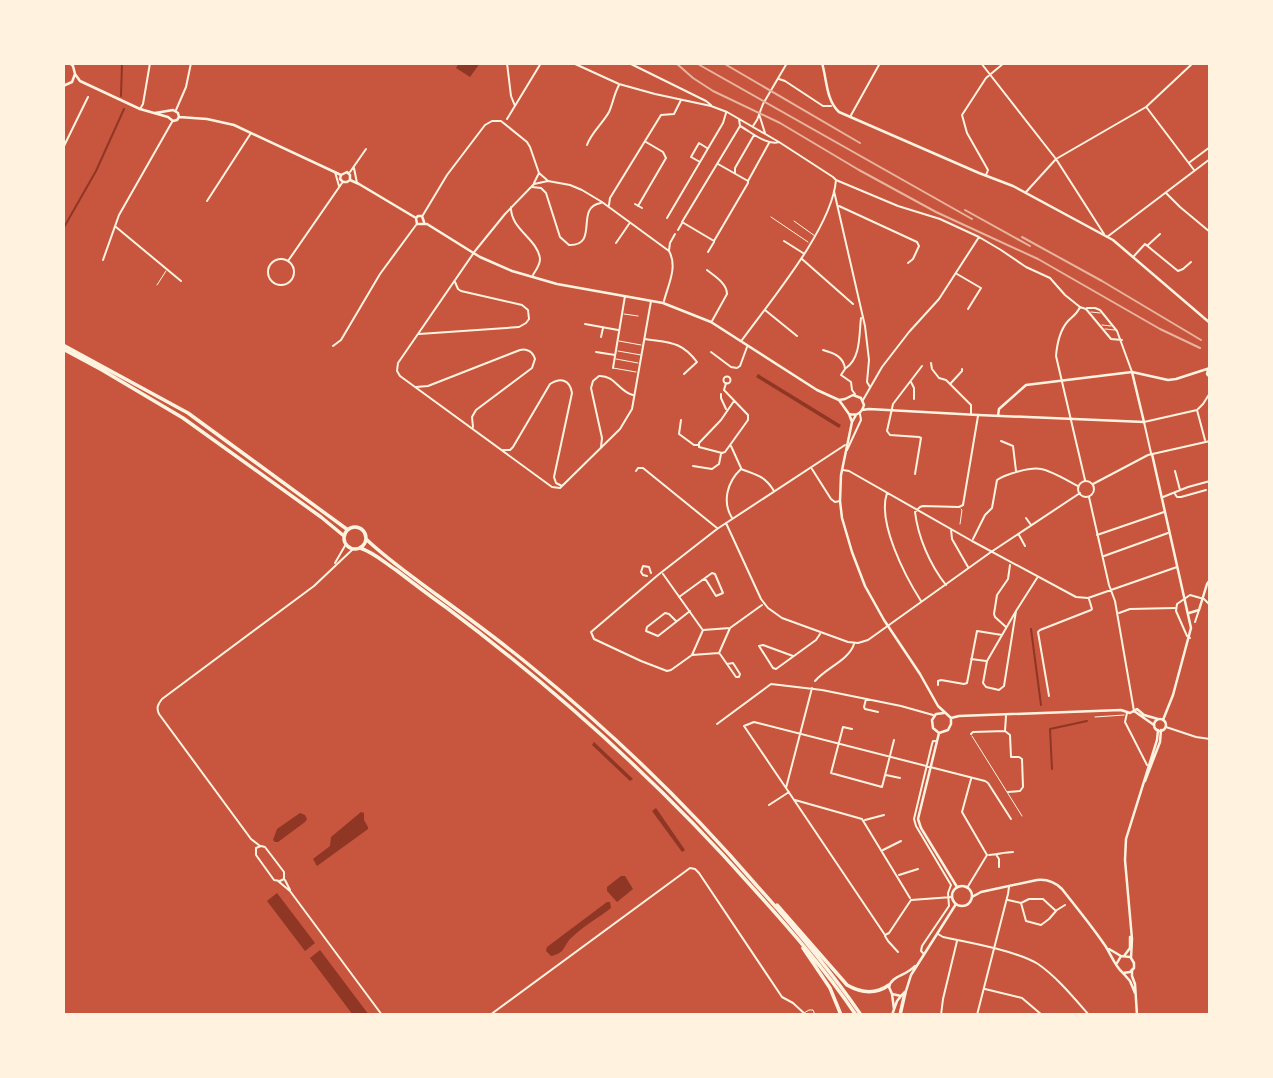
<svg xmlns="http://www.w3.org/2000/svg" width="1273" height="1078" font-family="'Space Grotesk',sans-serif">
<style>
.water{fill:#8f3625}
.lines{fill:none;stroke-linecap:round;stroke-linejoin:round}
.stream{stroke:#8f3625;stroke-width:2}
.service{stroke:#fff3e0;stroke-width:1}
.pedestrian{stroke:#fff3e0;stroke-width:2}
.minor{stroke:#fff3e0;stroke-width:2}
.tertiary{stroke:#fff3e0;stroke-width:2.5}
.secondary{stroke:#fff3e0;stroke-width:2.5}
.primary{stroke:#fff3e0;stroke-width:3.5}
.rail{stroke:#e9b49f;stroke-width:2}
</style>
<rect width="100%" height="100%" fill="#c8553d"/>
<path class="water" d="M459,63H480L470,77L456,68Z
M758,374L841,425L839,428L756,377Z
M594,742L633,779L630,781L592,745Z
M656,808L685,850L682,852L652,811Z
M361,812L364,813V820L368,827V829L317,866L313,859L330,846L331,837Z
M300,813L305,815L307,819L305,822L278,842H275L273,840L277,829Z
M621,876H625L633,889L617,902L607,891V887Z
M277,893L315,943L305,951L267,901Z
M607,902H610L611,908C598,918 582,927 570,939C563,947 565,953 551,956L546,951L547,947Z
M320,950L369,1015H353L310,958Z"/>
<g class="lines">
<path class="stream" d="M121,96L122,63
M63,229L96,171L124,109
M1031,629L1041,705
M1052,769L1050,729L1087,721"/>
<path class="service" d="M771,217L808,242
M794,221L815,236
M157,285L166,271
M1091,312L1100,313
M624,314L638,316
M1102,325L1111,326
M1105,329L1115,330
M619,341L641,345
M618,351L641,355
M616,359L638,363
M613,368L636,372
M960,524L962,510L961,509
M1095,717L1124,715
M972,736L1022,816
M804,1013L809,1010H813L815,1015"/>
<path class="pedestrian" d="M1119,613L1130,609L1175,608"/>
<path class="minor" d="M507,63L511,96L515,106
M573,63L619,84L655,94L711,106L727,112L779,142L833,177L836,180L898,206L940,219L979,237L1001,250L1026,267L1050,278L1065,295L1080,307L1086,309L1111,339L1122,340
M629,63L706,101L711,105
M981,63L1056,159L1104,234
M779,79L785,81L823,106H831
M1147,108L1194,170
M140,109L143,104L150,63
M176,110L186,87L191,63
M759,114L765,133
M850,117L880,63
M507,119L541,63
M739,119L740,126C751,132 767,146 779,142
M753,126L757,120L763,104L787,63
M587,145C591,133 603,123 609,112C613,103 614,94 619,85
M63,148L88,97
M700,162L691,157L699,143L707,148
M1190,162L1210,147
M718,164L748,181V183L714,241L682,222L740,126
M354,168L357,183
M335,172L339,186
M350,172L366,149
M539,173L547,180
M735,173V168L754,135
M986,175L988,170L967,133L962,115L986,78L1004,63
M748,181L769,143
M532,187L541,188L546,193L560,237L569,245C600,246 574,207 601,203
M834,191L865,326L869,360L867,382L870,387
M1026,192L1056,159L1146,107L1193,63
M1166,193L1180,207L1210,232
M207,201L251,133
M635,204L642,208
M609,205L610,198L661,115L674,114L681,100
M638,206L666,158L663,152L646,142
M839,206L917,242L919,246L913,259L908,263
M511,207C510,229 538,239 540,259C540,265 536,270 533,275
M423,215L447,175L485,125L492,121H501L527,142L530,147L539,173L534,183
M667,218L723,123L726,113
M116,227L181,281
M678,230L682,223
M1107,237L1210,159
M784,241L803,253
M616,243L629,224
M1148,245L1160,234
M669,250L670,243L675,234
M708,252L714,242
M1134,256L1145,244L1178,271L1183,269L1191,262
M802,259L853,304
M268 272a13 13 0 1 1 26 0a13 13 0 1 1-26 0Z
M103,260L119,215L172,122
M288,261L342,183
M707,270C714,276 727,283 727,294L712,321
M957,274L981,288L968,309
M651,301L632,409L620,429L560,488L552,487L400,376L397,371L398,363L475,251L505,214L534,184L548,181L570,185L582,190L602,202L669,251C678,267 668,285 664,301
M1080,307C1077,314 1073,316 1068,321C1060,330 1057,344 1056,356L1085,480
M1087,308H1095L1100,310L1117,331L1132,372
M765,310L797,336
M585,324L618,330
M419,334L519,327L526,323L529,319L528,310L522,305L461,291L458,289L455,282
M601,337L603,328
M645,339C670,343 681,341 697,362L684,374
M742,340C771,300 832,228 836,180
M333,346L341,340L380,274L416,225
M823,350C834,353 844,357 845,369L841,375L851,382L852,390L855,394
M596,352L615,355
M711,352L731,367L737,368L740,366L747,347
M931,363L932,369L939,378L946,380L971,405V414
M613,368L625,296
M846,368C861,358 859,334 861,318
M723.5 380a3.5 3.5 0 1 1 7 0a3.5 3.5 0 1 1-7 0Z
M911,382L914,388V399
M726,383L724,390L748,415V420L725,452L722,453L699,447V443L721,420L734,401
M951,383L962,371V369
M416,387L428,386L520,350C527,348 533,352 535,359L532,368L476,410L472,417L473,427
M721,394V398L726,409
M863,400L882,367L909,332L939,299L979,237
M1197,410L1205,440
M681,420L679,434L694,445H698
M1001,441L1013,446L1016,471
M731,446L741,468
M601,447L602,438L591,388L593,381L599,376C615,375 619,392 633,395
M503,450H510L513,447L550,384C561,377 570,380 572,393L554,477L556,483L562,486
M847,450L861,420L860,414
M1151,453L1144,422L1197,410L1203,404L1210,393
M693,466L712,469L719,464L721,454
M812,469L831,499L835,502L840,501
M843,470L849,471L972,541L1076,597L1088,598L1177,567
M636,471L638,468H643L717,528
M1175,471L1180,490
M915,474L921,438L919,437L890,435L887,431L893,404L922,366
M1078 489a8 8 0 1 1 16 0a8 8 0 1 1-16 0Z
M1093,484L1148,455L1210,441
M887,493C877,522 905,576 921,601
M1175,494L1177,497H1181L1206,490
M1089,497L1109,585L1115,601L1134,711
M1163,497L1188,487L1210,481
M732,518C722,502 727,482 741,469C757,475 765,476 774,491
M1026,518L1031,525
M726,523L761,599L768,608L782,618L848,642L858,643L868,640L991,552L1080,493
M951,529L952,539L968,567
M1019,535L1025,546
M1097,535L1164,512
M973,539L985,515L992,508L997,480C1006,474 1030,467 1041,469C1052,471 1068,481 1078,486
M1104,556L1168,533
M335,563L346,544
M663,574L702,629
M647,576L643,575L641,572L643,566L649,567L651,573
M946,585C930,565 918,537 915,512L920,507L923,506L959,507L963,505L978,416
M679,597L712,573L715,574L723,593L716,596L706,580H702
M1016,611L987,661L983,683L986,687L999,690L1004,686L1016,611L1037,578
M676,621L669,614L665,613L647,627L646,631L658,636L690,611
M1195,622L1199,610
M1006,627L995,617L994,614L997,595L1008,579L1010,565
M730,628L703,630L692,655L719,653L730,628L762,605
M1190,638L1187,636L1176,611L1177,604L1190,595L1204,599L1210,605
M720,654L736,677H739L740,674L733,663L727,664
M692,655L671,670L667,671L641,661L594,639L591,632L658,575L717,529L845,445
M793,656L763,645L759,646L773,668L776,669L816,640L820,634
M971,659L986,661
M815,681C826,668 849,660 854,644
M938,685V681L941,680L964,684L967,683L977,631L1002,635
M812,688L786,788L885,935L889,933L911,900L952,897
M1049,696L1038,632L1040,630L1091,610L1092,609L1089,599
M866,699L864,707L865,709L878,712
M1127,713L1125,722L1147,765
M717,724L771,684L822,690L901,706L933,715
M1166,727L1196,737L1210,739
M852,729L843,727L831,773L882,787L894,740
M1005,731L1006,716
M971,734L973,732L1005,731L1010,735L1011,757H1019L1022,759L1023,787L1020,791L1008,792
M886,775L900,778
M786,788L744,726L754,722L985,781L988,783L1011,819
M795,800L862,819L910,898
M769,805L789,792
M865,820L884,815
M260,846L251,839L159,714C156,708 158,704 162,699L314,586L353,549
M261,846L265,847L284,872V879L280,881L274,880L256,855V848Z
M883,850L901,841
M989,855C997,855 1004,852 1013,852
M997,856L999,859V867
M899,875L918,869
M285,880L290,890
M278,881L290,891L382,1015
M967,888L987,855L962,812L971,779
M1008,900L1021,903L1029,899H1043L1056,911L1049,919L1041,925L1026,921L1021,903
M1057,910L1065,905
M938,934L943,937C968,942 1017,951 1038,964C1057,977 1074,998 1089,1015
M885,936L888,941L898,952
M924,954L921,951L922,946L949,906L948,893L951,885L916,826L914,819L932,744L933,741H936
M985,989L1022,998L1042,1015
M490,1015L690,868L695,869L699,873L782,997L793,1003L806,1015
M941,1015L943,999L957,941
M977,1015L1008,894L1009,887"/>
<path class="tertiary" d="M70,63L73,66L75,74L80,81L140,109L168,117L173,121L177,120L179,117L207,119L234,125L341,175L347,172L350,175V180
M63,86L72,82L75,74
M155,113L173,110L178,113L179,117
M341,175L340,179L343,182H347L350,180L359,184L416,218L417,224H427L480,257L512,271L557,284L663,303L711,322L817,390L839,400L849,414L852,422
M416,218L418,216H422L424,222
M839,400L845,399L853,395L861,398L864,405C862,413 857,416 849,414
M862,410L869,409L978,415L1144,422
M856,415L852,422L841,475L840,501L842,518L852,552L865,586L884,620L920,674L938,706L951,718
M998,416L999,409L1026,385L1132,372
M1189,613L1199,610L1207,584L1210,580
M1134,711L1154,725
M951,718L959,716L1121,710L1130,713L1137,709L1144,715L1158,719
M939,733L918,819L921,828L957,887
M939,733L933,728L932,720L936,714L944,713
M939,733L948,730L951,724V719
M1132,970V976L1135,984L1137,1015
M1123,973L1130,981L1135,993"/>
<path class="secondary" d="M822,63C827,80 826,100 839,112L979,173L1013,186L1113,240L1210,323
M1208,370L1207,374L1210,377
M1144,422L1132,372L1168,380L1176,379L1210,368
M1152,454L1191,628L1173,695L1163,720
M1154 725a6 6 0 1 1 12 0a6 6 0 1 1-12 0Z
M1145,781L1160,742L1161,730
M952 896a10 10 0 1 1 20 0a10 10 0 1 1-20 0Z
M972,897L981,892L1037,880C1046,879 1055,882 1062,889C1076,907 1091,925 1104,944C1110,952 1115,967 1123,973L1130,972L1134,968V963L1131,958L1132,939L1125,860L1126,839L1157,740L1158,730
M1109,949L1121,956
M1124,956L1130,948V937
M1117,963L1121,956L1130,957
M892,994L901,996L906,991L911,975L956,904
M894,1009L892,994L889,987C891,976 906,976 915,966
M892,1015L897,1001L901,996"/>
<path class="primary" d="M63,345L188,413L348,530
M63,349L102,370L183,418L321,517L344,536
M344 538a11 11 0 1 1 22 0a11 11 0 1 1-22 0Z
M366,539C388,560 413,577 437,595C470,619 503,643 534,669C615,735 690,808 758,887C795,928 830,970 861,1015
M360,548C373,552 384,562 396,570C413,583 430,596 447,608C558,691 660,783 752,887C789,928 825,969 856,1015
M777,905L847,985C861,993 875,995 889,985
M803,948L830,988L841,1015
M900,1015L905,993"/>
<path class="rail" d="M676,63L693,78L713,91L780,123L859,170L936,212L1038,259L1160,329L1200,348
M696,63L972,219
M723,63L860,143
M965,210L1030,246
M1022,237L1102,281L1201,340"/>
</g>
<rect width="1273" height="1078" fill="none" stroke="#fff3e0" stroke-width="130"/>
</svg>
